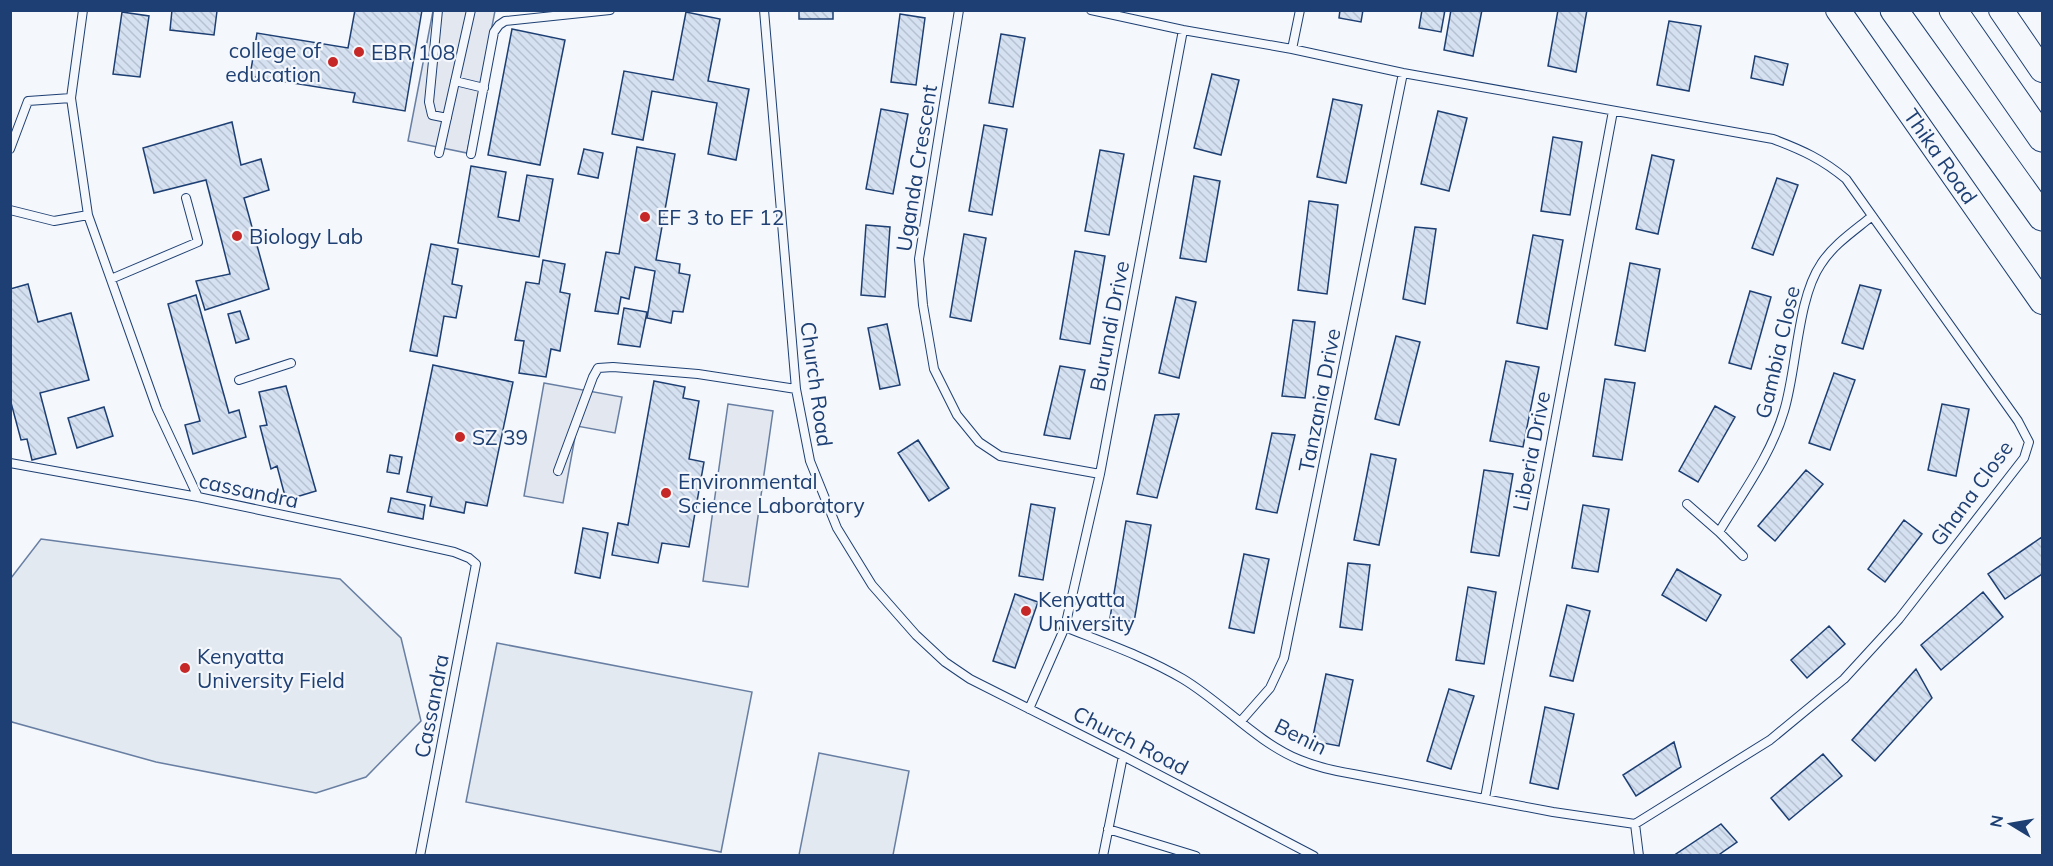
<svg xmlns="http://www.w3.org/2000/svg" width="2053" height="866" font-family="Mulish,sans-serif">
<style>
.garden{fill:#e3e9f0;stroke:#687fa3;stroke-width:1.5}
.parking{fill:#e3e8f0;stroke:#687fa3;stroke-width:1.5}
.building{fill:url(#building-back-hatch);stroke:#1d3f73;stroke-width:1.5}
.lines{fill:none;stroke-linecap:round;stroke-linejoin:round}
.service-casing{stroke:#1d3f73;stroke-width:10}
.secondary-casing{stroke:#1d3f73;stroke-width:26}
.trunk-casing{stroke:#1d3f73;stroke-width:29}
.service{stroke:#f4f7fb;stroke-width:8}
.secondary{stroke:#f4f7fb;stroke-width:24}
.trunk{stroke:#f4f7fb;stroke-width:27}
.poi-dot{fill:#c62828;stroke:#f4f7fb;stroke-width:2}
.labels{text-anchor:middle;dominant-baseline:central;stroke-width:4.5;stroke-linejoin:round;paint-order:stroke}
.poi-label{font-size:21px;fill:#1d3f73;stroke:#f4f7fb;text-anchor:start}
.street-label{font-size:21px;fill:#1d3f73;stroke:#f4f7fb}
</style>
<defs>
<pattern id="building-back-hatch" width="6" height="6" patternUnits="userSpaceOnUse" patternTransform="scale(1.5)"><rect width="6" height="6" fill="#d5e0f0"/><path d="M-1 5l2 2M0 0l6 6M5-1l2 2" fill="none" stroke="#b6c1d1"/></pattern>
</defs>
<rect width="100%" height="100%" fill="#f4f7fb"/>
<path class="garden" d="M41,539L340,579L401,638L421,721L366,777L316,793L156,762L12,722L10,719L11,578Z
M497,643L752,692L721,852L466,802Z
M819,753L909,771L893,855H799Z"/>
<path class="parking" d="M433,11H495L467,153L408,141Z
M544,383L622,397L615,433L577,426L563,503L524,496Z
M728,404L773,411L748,587L703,581Z"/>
<path class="building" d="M172,10L217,11L214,35L170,30Z
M355,10H422L405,111L353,102L355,93L250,76L257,33L348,48Z
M799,10H833V19H799Z
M1340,10H1363L1361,22L1339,18Z
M1422,10H1445L1441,32L1419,28Z
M1451,10H1482L1473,56L1444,50Z
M1558,10H1587L1576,72L1548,66Z
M122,12L149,16L140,77L113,74Z
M686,12L720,19L708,81L749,89L736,160L708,154L717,103L652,91L643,140L612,134L624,71L673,80Z
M900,14L925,18L916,85L891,82Z
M1669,21L1701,26L1689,91L1657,85Z
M512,29L565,40L540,165L488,155Z
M1001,34L1025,38L1013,107L989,103Z
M1755,56L1788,64L1783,85L1751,78Z
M1212,74L1239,80L1221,155L1194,148Z
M1333,99L1362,105L1346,183L1317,177Z
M881,109L908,114L893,194L866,189Z
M1438,111L1467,118L1449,191L1421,184Z
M232,122L241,165L261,159L269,190L244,198L269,289L205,310L196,281L230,274L206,180L154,193L143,148Z
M984,125L1007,129L992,215L969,211Z
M1553,137L1582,142L1570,215L1541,211Z
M637,147L675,154L656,260L680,264L679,273L690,275L683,312L673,311L671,323L647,318L655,271L635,267L629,299L621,297L618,314L595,311L606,252L619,254Z
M584,149L603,153L598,178L578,174Z
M1100,150L1124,154L1109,235L1085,231Z
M1652,155L1674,160L1658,234L1636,229Z
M471,166L506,172L498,217L519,221L527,175L553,179L539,257L458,243Z
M1194,176L1220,181L1206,262L1180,258Z
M1777,178L1798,185L1773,255L1752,248Z
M1309,201L1338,205L1327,294L1298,290Z
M866,225L890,227L885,297L861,295Z
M1415,227L1436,229L1425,304L1403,299Z
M964,234L986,238L971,321L950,317Z
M1533,235L1563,240L1547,329L1517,323Z
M431,244L458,249L452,284L462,286L456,318L444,316L437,356L410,351Z
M1075,251L1105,256L1090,344L1060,339Z
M543,260L565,264L560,292L570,294L560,351L551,349L546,377L519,373L524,341L515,340L526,282L539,284Z
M1630,263L1660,269L1645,351L1615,345Z
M28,284L38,322L71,313L89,380L40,393L56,454L32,460L27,439L21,440L10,399V289Z
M1860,285L1881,290L1863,349L1842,343Z
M1750,291L1771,297L1751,369L1729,363Z
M196,295L229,413L239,410L246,437L193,454L185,425L200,421L168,304Z
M1176,297L1196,302L1179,378L1159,373Z
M624,308L647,312L640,347L618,344Z
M240,311L249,339L236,343L228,314Z
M1293,320L1315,322L1305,398L1282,396Z
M887,324L900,385L880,389L868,328Z
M1396,336L1420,342L1399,425L1375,419Z
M1506,361L1539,367L1523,447L1490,441Z
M433,365L513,382L487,506L466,502L464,513L430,506L432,497L407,492Z
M1060,366L1085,370L1070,439L1044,435Z
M1834,373L1855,380L1830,450L1809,443Z
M1605,379L1635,383L1622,460L1593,456Z
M654,381L685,387L683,398L699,401L689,459L704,462L689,547L662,543L658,563L612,555L618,523L628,525Z
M286,386L316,491L286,500L277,466L271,469L260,426L267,425L259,392Z
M1942,404L1969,409L1956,476L1928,470Z
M1715,406L1735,417L1698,482L1679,471Z
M104,407L113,436L77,448L68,418Z
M1179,414L1157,498L1137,494L1155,415Z
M1272,433L1295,435L1277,513L1256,509Z
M918,440L949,488L929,501L898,453Z
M1371,454L1396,459L1379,545L1354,540Z
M390,455L402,457L399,474L387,472Z
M1484,470L1513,474L1499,556L1471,552Z
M1806,470L1823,484L1775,541L1758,526Z
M391,498L425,505L423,519L388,512Z
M1031,504L1055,508L1043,580L1019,576Z
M1583,505L1609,509L1598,572L1572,568Z
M1904,520L1922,534L1885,582L1868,569Z
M1126,521L1151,525L1134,622L1110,618Z
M583,528L608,533L600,578L575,573Z
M2042,537V574L2005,599L1988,574Z
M1244,554L1269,559L1254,633L1229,628Z
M1348,563L1370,565L1362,630L1340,627Z
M1677,569L1721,595L1706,621L1662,595Z
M1468,587L1496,592L1484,664L1456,660Z
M1983,592L2003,617L1941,670L1921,645Z
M1015,594L1038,602L1015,668L993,661Z
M1567,605L1590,611L1573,681L1550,676Z
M1829,626L1845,644L1807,678L1791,660Z
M1916,669L1932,698L1875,761L1852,740Z
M1326,674L1353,680L1339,746L1312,741Z
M1449,689L1474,696L1451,769L1427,761Z
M1545,707L1574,714L1558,789L1530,783Z
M1674,742L1681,767L1636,796L1623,775Z
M1823,754L1842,776L1789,820L1771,798Z
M1721,824L1737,842L1717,856H1673Z"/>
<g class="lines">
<defs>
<path id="service" d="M83,10L71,98L88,215L157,409L198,497
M438,10L429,102L432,115L447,118
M764,10L796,389L810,461L837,528L872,585L916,635L945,662L970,679L1123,756L1314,856
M959,10L919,259L923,305L934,369L957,415L979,442L1000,456L1100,474
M1091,10L1183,30L1292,49L1403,73L1773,139C1802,150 1822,159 1846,179L2018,421L2029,442L2024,458L1899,619L1844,679L1770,740L1635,824
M1292,49L1300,10
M455,81L484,88
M10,149L28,101L71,98
M439,153L471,10
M471,154L494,32L499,25L505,21L610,10
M10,210L54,221L88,215
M111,279L198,242L186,198
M239,380L291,363
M10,463L198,497L364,532L454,552L469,558L476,564L420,856
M558,471L593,377L598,368L613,367L698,374L796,389
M1687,504L1719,532C1742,494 1771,455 1784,411C1797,369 1797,299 1821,264C1833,245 1854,231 1871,217
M1719,532L1743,556
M1065,627C1105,643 1146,657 1183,679C1223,703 1256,742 1300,760C1317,767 1335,771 1353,774L1553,812L1635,824
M1029,709L1065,627L1100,474L1183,30
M1241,721L1270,688L1284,658L1403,73
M1485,798L1613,111
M1635,824L1639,856
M1108,829L1196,856
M1103,856L1123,756"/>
<path id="secondary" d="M1838,10L2042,302
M2001,10L2042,70"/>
<path id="trunk" d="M1894,10L2042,217
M1953,10L2042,138"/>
</defs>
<use href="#service" class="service-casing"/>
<use href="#secondary" class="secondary-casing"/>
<use href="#trunk" class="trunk-casing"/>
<use href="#service" class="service"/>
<use href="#secondary" class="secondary"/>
<use href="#trunk" class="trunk"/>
</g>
<g class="poi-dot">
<circle cx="359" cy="52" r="6"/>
<circle cx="333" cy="62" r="6"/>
<circle cx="645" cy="217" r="6"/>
<circle cx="237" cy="236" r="6"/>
<circle cx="460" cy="437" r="6"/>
<circle cx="666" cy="493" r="6"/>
<circle cx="1026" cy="611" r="6"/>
<circle cx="185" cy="668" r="6"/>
</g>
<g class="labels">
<g class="poi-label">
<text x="321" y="50" text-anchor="end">college of<tspan x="321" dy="24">education</tspan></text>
<text x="371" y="52">EBR 108</text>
<text x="657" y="217">EF 3 to EF 12</text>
<text x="249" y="236">Biology Lab</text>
<text x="472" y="437">SZ 39</text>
<text x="678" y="481">Environmental<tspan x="678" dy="24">Science Laboratory</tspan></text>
<text x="1038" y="599">Kenyatta<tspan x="1038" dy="24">University</tspan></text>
<text x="197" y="656">Kenyatta<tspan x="197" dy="24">University Field</tspan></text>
</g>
<g class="street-label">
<text transform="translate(1941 156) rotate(55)">Thika Road</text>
<text transform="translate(916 168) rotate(-81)">Uganda Crescent</text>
<text transform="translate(1109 326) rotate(-79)">Burundi Drive</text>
<text transform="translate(1777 352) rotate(-77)">Gambia Close</text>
<text transform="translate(817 384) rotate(82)">Church Road</text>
<text transform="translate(1319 400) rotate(-79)">Tanzania Drive</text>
<text transform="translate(1531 451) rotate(-79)">Liberia Drive</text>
<text transform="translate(249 490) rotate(12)">cassandra</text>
<text transform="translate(1971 493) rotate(-54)">Ghana Close</text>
<text transform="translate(431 706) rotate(-79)">Cassandra</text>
<text transform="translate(1301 736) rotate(26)">Benin</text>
<text transform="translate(1131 740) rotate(27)">Church Road</text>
</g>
</g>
<rect width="2053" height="866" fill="none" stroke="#1d3f73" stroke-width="24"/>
<g transform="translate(2011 824) rotate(281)" stroke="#f4f7fb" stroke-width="4.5" paint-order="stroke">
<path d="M0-4.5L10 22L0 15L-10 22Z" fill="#1d3f73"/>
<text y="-9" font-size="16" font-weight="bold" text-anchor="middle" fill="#1d3f73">N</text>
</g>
</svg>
